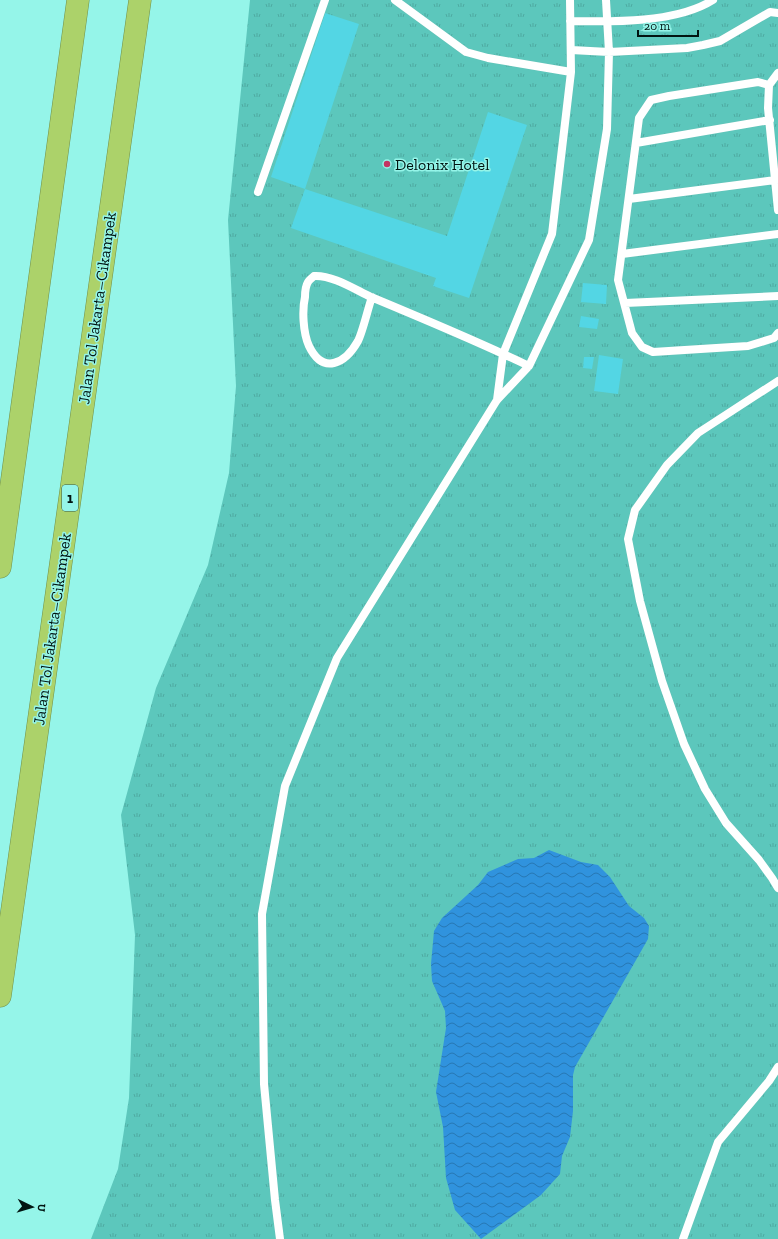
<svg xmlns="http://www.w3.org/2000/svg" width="778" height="1239" font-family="'Zilla Slab',serif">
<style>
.grass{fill:url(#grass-tufts)}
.water{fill:url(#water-waves)}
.building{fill:#53d6e4}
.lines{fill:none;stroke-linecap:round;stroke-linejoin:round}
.lane-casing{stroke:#64c4b9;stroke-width:9}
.highway-casing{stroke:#70904b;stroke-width:23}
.lane{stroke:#fff;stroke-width:8}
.highway{stroke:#acd26a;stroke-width:22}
.poi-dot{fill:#c33563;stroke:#95f5e9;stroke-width:1.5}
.labels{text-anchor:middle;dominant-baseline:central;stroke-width:3;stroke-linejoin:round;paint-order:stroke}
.shield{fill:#95f5e9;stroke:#2d5852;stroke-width:1}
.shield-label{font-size:15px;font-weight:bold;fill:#011411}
.poi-label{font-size:16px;fill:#011411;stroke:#95f5e9;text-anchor:start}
.street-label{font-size:16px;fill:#011411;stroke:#95f5e9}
</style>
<defs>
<pattern id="grass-tufts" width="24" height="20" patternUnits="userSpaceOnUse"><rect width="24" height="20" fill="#5cc7bc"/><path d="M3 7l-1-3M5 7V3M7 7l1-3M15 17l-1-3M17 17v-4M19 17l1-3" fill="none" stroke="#4eaaa1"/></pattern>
<pattern id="water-waves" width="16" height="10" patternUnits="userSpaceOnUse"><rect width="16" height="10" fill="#3093de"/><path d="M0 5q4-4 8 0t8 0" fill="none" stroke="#2677b3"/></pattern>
</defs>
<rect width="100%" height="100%" fill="#95f5e9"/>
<path class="grass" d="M250,0H778V1239H91L118,1169L129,1098L135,935L121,815L156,688L208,565L229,473L236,386L228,220Z"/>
<path class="water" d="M549,850L581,862L598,865L610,877L629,906L644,918L649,926L648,939L575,1067L573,1075V1111L570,1137L562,1156L560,1174L541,1195L481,1239L455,1210L446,1178L443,1127L436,1092L446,1028L445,1011L432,981L431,964L434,931L442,918L478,885L488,872L518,859L534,858Z"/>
<path class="building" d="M325,13L359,24L305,189L271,177Z
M488,112L527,125L469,298L433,286L436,278L291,228L305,189L447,236Z
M583,283L607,285L606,304L581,302Z
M581,316L599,319L597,329L579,327Z
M599,355L623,359L618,394L594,391Z
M584,357H594L592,369L583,368Z"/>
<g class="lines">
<defs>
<path id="lane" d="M395,0L466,52L488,58L571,72
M570,21C613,22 677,23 713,0
M571,50L609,52L687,48L703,45L720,41L770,12L778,13
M778,73L769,85L768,108L778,210
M769,85L758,82L669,96L651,100L639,118L618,280L632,333L642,347L653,352L748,346L774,338L778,333
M636,143L770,120
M258,192L325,0
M629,199L775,180
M622,254L778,234
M372,297C368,308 363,331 358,341C345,364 323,375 309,346C303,333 302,310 305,297C305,293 305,287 308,282C309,280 312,278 314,276C333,275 354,289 371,297C424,319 477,341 529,366
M625,303L778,296
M778,381L698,433L667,465L635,510L628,539L640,601L662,681L684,744L705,789L726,823L759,860L772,878L778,888
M497,400L503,354L552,234L571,72L570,0
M280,1239L275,1200L264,1084L262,914L285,786L337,658L497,400L529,366L589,240L607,129L609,52L606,0
M683,1239L718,1142L769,1081L778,1067"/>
<path id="highway" d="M0,567L78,0
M0,996L140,0"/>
</defs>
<use href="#lane" class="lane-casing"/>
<use href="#highway" class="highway-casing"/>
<use href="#lane" class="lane"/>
<use href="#highway" class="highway"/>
</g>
<circle class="poi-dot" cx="387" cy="164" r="4"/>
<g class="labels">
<rect class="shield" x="62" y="485" width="16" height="26" rx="3"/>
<g class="shield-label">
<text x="70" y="498">1</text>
</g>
<g class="poi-label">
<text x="395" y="164">Delonix Hotel</text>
</g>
<g class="street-label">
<text transform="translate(97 308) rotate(-82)">Jalan Tol Jakarta–Cikampek</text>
<text transform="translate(52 629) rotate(-82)">Jalan Tol Jakarta–Cikampek</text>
</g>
</g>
<g transform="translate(32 1207) rotate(95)" stroke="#95f5e9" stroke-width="3" paint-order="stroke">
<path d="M0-3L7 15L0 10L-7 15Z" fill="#011411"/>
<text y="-6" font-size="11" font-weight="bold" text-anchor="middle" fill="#011411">U</text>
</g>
<path d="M638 30v6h60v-6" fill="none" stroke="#011411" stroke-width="2"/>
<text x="644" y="30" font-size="12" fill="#011411" stroke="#95f5e9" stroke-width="3" paint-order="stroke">20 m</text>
</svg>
